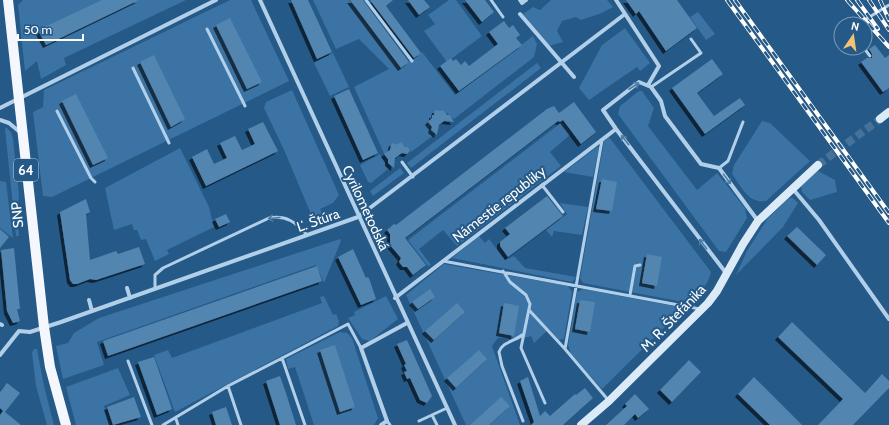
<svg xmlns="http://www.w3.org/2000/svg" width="889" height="425" font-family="Cabin,sans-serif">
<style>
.green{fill:#3a73a4}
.building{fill:#5285b1;filter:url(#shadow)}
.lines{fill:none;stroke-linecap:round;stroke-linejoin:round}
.secondary-tunnel{stroke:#467299;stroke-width:8;stroke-dasharray:8 4;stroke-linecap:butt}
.lane{stroke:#b1cfe9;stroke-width:3}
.street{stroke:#b1cfe9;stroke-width:4}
.secondary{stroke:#dbeaf7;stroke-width:8}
.primary{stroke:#f4f8fe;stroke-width:10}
.rail-casing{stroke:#fff;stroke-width:4}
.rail{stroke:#255987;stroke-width:2.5;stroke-dasharray:8;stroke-linecap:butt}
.oneway{stroke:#4f7ca4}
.labels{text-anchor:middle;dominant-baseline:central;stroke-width:4;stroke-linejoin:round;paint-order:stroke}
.shield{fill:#255987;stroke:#becddb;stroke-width:1}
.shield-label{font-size:13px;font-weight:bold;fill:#fff}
.street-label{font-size:14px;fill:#fff;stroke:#255987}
</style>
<defs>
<filter id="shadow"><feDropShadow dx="-3" dy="3" stdDeviation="0" flood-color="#0009"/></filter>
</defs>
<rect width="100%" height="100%" fill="#255987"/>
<path class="green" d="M23,0H186L64,58L66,65L41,79L37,61L25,71L18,5Z
M230,0H251L289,81L52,197L43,196L33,112L43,107L44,90Z
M313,0H349L400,68L422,52L455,95L533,36L537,44L534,57L454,119L447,113L430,126L434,135L411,152L405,146L387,160L354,87L389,69L359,39L336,49Z
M449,0H456L482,36L447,62L424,31L435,24L428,15Z
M551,0H607L613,7L602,13L581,20L576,17L562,21L557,31L563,42L548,46L523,14L533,7L540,10Z
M698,12L715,34L706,40L690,17Z
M625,28L650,63L640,71L637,67L589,100L579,88L602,45Z
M333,53L349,87L330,96L314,63Z
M537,63L541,68L411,168L407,163Z
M292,90L339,195L333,203L320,209L323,215L313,219L285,152L264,108L266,102Z
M639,91H642L654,108L648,126L697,190L717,173L745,208L747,218L726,252L719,251L618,114L620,106Z
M762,121L770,123L810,161L766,201C748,204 741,186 732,174L734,165Z
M562,122L571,134L550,152L561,166L457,246L443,230L419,249L431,265L428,266L408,240Z
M6,127L11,132L13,139L19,195L17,213L19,236H16L5,129Z
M609,137L711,272C708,286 697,297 683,302L583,283L580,278L604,141Z
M597,147H599L593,177L564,172Z
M180,148L209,207L214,227L167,250L169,254L155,261L146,239L141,240L137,230H134L132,224L114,230L105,188Z
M380,154L388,169L371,183L368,182L360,165Z
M400,168L404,173L373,196L370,191Z
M818,171L835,180L837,192L810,200L802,192L801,186Z
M0,181L6,182L13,238L0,228Z
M789,198H793L798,203L783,227L736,275L747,251L768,218Z
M560,203L588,207L582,235L554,231L552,237L546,230L567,214Z
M479,236L485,243L489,239L505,260L514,256L525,268L576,277L572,282L452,258Z
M340,239L341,241L324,283L316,265L97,342L104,365L63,379L56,346L68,343L74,333L99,318Z
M444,264L568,286L572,292L564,339L559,340L549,329L534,343L531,336C524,339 507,337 498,338L492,346L520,425H466L406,295Z
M583,289L684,308L602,389L571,354L568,345L577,292Z
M324,296L333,315L336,314L339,321L338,326L175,412L154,355L168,350L172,358L322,303L320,297Z
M386,296L398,319L370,341L362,339L348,318L355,315L354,312Z
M340,332L347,333L352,338L378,418L374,425H314L295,367L288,369L286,359Z
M34,349H37L44,386L54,425H47L36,386L32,353Z
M118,368L130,395L104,406L110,425H76L66,387Z"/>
<path class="building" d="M102,0H139L46,45L38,30Z
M291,0H308L332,52L317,59Z
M350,0H363L409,62L401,68Z
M370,0H393L386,6L421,53L414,58Z
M408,0H424L430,7L419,15Z
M465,0H485L494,12L482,22Z
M626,0H677L697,28L666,51L639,11L636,14Z
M230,18L262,82L247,89L216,25Z
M504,21L509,28L513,25L520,35L516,38L522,45L459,91L440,66L451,58L453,61L456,59L461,65L465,61L469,66L498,44L489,32Z
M875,45L885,58L889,55V88L883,92L861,62L867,58H872V54L869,49Z
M154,55L185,119L171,127L140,62Z
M712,59L723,74L697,93L714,116L740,98L745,105L705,134L672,88Z
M349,89L378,153L363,160L334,96Z
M76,94L108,158L93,165L62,101Z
M574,102L596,132L581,144L563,120L560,122L558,121L405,238L426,265L413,275L407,267H403L399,262L401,258L390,245V234L387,230L394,224L396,225L547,109L554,106L559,113Z
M435,110L441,111L443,110L447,115H450L454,122L444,121L439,125L437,135L431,130L432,127L428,122L432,118V115H434Z
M263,122L278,151L206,186L192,157L207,149L214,164L227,158L220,143L235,136L242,150L255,144L248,129Z
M401,142L405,147H408L410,151L407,154L402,153L395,158L394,168L388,163V159L384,154L390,150L392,143L396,144V145Z
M602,179L617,182L612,211L596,209Z
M547,196L563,216L508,257L500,246V242L510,234L505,228Z
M86,199L90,212L86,214L90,260L116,251L118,254L139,247L145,264L96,280L90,279L77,284H73L70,280L60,212Z
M226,214L230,222L219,227L215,219Z
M797,227L826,255L817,265L787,236Z
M0,229L9,237L0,248Z
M14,248L20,309H17L20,321L13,323L7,311L1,250Z
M353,249L366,278L368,277L370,281L376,299L361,305L338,257Z
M647,254L662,257L657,286L642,283Z
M317,266L322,281L108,356L103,341Z
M430,289L435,297L418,309L412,302Z
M580,300L595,302L590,332L575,329Z
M457,303L465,312L434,340L425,331Z
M504,303L519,306L514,336L499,333Z
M792,322L865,393L882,374L889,381V388L853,425H818L843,399L778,337Z
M407,340L432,396L427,403L420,400L410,378L407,379L404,372L407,371L404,365L406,364L397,344Z
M335,345L355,407L340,412L320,350Z
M479,350L487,359L456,388L447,378Z
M154,357L172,409L157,415L138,362Z
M689,360L701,372L672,402L660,390Z
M280,376L285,390L296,425H280L266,381Z
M528,377L540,416L545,411L550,416L575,394L576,395L585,388L593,398L563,425H531L534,422L520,381Z
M754,377L802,425H770L738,394Z
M7,383L20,393L5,412L21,425H0V415L3,411L0,408V392Z
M635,394L649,409L638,418L635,414L624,425H606L627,406L625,404Z
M134,397L141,417L113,425L107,407Z
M501,397L510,406L489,425H470Z
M226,407L232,425H216L212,412Z"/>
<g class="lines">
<path class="secondary-tunnel" d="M818,165L880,119"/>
<path class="lane" d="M366,0L412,61
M491,0L503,17
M858,24L889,5
M207,29L245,106
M864,48L870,56
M133,68L169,143
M651,87L701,53L691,39
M57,111L91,178L95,182
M602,140L565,349L609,401
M402,162L413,177
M719,168L728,161L743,122
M542,185L563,212
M443,261L700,309
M503,271L510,282L526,295L530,304L521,348L545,403
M155,289V275L163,268L269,218C286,215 296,222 307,235
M630,295L635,266L640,265
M529,310L565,349
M522,335C514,342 503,341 499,352L502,366L523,421
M282,358L305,425
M128,361L152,425
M228,386L241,425
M432,415L437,425
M176,419L178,425
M387,421L390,425
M419,421L447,408
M163,425L228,386L348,324L361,348"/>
<path class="street" d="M260,0L455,425
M520,0L522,3L526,0
M616,0L659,66L648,85
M520,14L574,77
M0,108L216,0
M0,120L9,123L21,133
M793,189L819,220L889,319
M726,273L616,129L603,110L639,82L651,87L661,101L665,116L701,164L719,168L758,221
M127,288L130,298
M395,298L616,129
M89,300L92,311
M0,324L2,325
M0,355L19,331L30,332L61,322L358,217L625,14
M381,425L387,421L361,348L407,323"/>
<path class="secondary" d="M880,119L889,112
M581,425L609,401L708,303L717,291L743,244L758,221L818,165"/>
<path class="primary" d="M8,0L44,327L50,367L66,425"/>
<defs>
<path id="rail" d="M727,0L889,223
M735,0L889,213
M847,0L889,47
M857,0L878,29
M869,0L889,30
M880,0L889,20"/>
</defs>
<use href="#rail" class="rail-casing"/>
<use href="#rail" class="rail"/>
</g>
<defs><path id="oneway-shaft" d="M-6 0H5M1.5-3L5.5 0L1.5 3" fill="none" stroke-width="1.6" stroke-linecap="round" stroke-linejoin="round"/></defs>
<g class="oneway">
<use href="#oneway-shaft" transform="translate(634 86) rotate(-33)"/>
<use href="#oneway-shaft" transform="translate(625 140) rotate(-128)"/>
<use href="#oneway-shaft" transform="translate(727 179) rotate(54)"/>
<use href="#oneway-shaft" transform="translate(274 218) rotate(175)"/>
<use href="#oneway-shaft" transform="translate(703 244) rotate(-127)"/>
</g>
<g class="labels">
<rect class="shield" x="14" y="159" width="24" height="22" rx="3"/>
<g class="shield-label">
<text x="26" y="170">64</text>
</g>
<g class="street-label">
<text transform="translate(499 204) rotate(-38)">Námestie republiky</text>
<text transform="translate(366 208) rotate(65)">Cyrilometodská</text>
<text transform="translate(17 215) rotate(-96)">SNP</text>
<text transform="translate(318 220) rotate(-19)">Ľ. Štúra</text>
<text transform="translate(673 318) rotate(-46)">M. R. Štefánika</text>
</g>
</g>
<g transform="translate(853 36) rotate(13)"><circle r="19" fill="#255987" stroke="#7c9bb7"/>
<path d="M0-3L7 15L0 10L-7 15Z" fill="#f2c375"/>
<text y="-6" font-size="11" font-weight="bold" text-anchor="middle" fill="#ffffff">N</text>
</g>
<path d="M18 34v6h65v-6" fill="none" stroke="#ffffff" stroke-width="2"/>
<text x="24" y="34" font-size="12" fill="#ffffff" stroke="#255987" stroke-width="3" paint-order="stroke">50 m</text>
</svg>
